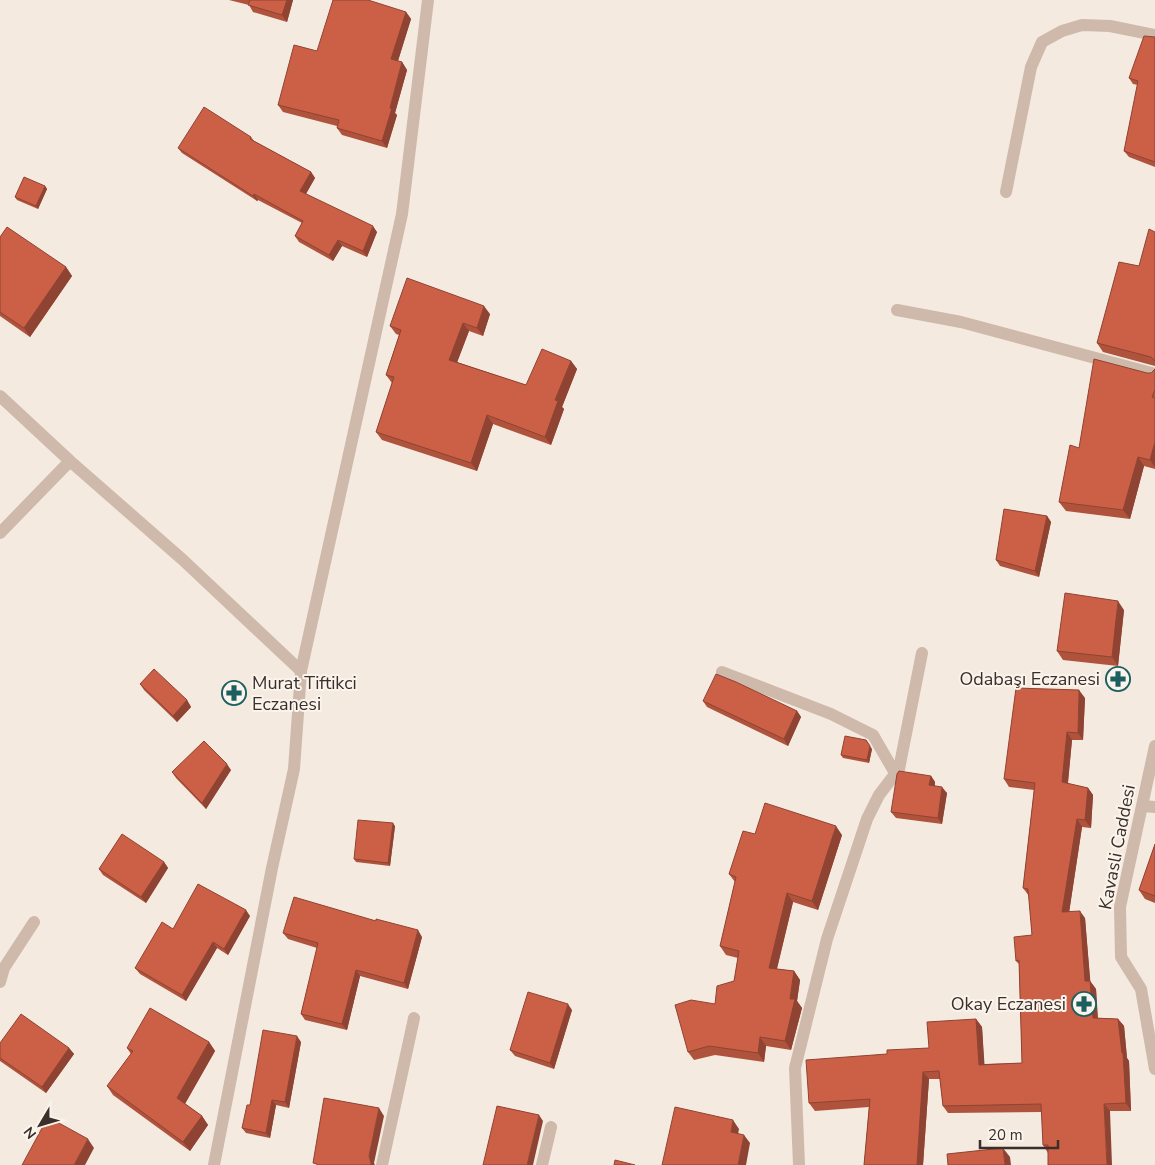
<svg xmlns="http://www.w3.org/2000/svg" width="1155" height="1165" font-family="'Nunito Sans',sans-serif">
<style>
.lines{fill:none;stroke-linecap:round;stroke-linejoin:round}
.minor{stroke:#ceb9ab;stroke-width:12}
.tertiary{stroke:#ceb9ab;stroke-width:12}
.wall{fill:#af533d}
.shaded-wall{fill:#8f4332}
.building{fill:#cc6047;stroke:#8f4332}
.labels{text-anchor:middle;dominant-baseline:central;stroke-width:4;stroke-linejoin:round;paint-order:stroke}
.poi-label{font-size:18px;fill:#3b2f2a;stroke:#fbf4ed;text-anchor:end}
.street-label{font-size:18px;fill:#3b2f2a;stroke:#fbf4ed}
</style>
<rect width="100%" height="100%" fill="#f5eae0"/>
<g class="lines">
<path class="minor" d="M1006,192L1031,67L1042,42L1062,31L1082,25L1110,26L1155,35
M897,310L961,322L1155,374
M0,396L70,461L183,560L301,671
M0,533L70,461
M722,672L831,714L873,735L895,773
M1143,806L1155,807
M0,982L4,968L34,922
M382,1165L414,1018
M542,1165L551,1127
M799,1165L795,1068L827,939L867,819L879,795L899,769L922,653"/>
<path class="tertiary" d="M1155,746L1120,907L1121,957L1141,989L1155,1069
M214,1165L272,868L294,769L301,671L402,214L428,0"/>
</g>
<path class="wall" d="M229,0H293L287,22L253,12L249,5Z
M406,12L411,19L398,61L402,62L407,70L395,113L397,115L387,148L342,135L337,128V126L283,112L278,105L317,51Z
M1155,37V167L1129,157L1124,151L1138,85L1133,84L1129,78Z
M251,137L254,141L311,172L315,178L306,194L377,232L367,257L342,246L333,261L299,242L295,236L302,223L258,200L257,201L182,153L178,148Z
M45,186L47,189L38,209L17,200L15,197Z
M1155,232V366L1103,352L1097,343L1139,266Z
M0,237L66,267L72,276L30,337L0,316Z
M490,314L483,336L469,331L457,362L526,385L571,361L577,369L562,407L564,409L551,445L493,424L477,471L382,440L376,432L392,383L386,375L399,335L396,334L390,326Z
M1155,369V469L1144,466L1130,519L1066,511L1059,502L1079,448L1147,373H1151Z
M1047,516L1051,522L1039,577L1000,566L996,560Z
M1124,610L1118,666L1063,660L1057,651Z
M140,684L187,700L191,707L177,722L144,690Z
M1085,698L1083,740H1072L1068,784L1088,788L1093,795L1091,828L1082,827L1069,912L1085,918L1090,981L1096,989L1098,1018L1118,1019L1124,1026L1127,1058L1129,1061L1131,1111H1110L1048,1153L1043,1145L1042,1112L948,1113L943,1106L940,1079H929L923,1165H864L869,1107L815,1111L809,1103L887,1054L929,1048L976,1019L982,1027L984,1064L1022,1063L1019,964L1016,961L1032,935L1029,896L1023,888L1034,790L1009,787L1004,779Z
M703,701L797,711L801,717L788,746L707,707Z
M872,749L869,763L843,758L841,755Z
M231,770L206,809L176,778L172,772Z
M931,776L935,782V786L947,793L942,824L896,818L891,812Z
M395,826L390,866L356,862L354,859Z
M755,834L842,835L818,910L793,902L777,969L794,971L800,980L797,1001L802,1008L791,1050L766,1046L764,1062L715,1055L694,1060L688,1052L715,1004L734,981L738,958L726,955L720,946L735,882L729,874Z
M1155,844V903L1145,899L1139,890Z
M164,862L168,868L146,903L103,875L99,869Z
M250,916L228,955L217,948L186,1001L140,974L135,968L173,929Z
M283,933L422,937L408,989L360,976L347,1030L305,1020L301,1014L317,948L288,939Z
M572,1010L554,1069L515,1056L510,1050Z
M209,1042L215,1051L185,1104L202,1116L208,1125L190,1151L113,1095L107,1086L131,1054L127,1048Z
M301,1042L289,1108L276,1105L270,1138L246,1133L242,1128L250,1105Z
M0,1043L69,1048L74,1054L46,1093L0,1061Z"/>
<path class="shaded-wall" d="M287,0H293L287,22L282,15Z
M406,12L411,19L396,67L391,59Z
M402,62L407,70L395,113L397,115L387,148L382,141Z
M311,172L315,178L304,197L300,191Z
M45,186L47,189L38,209L36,206Z
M254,194L258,200L257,201L253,196Z
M373,226L377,232L367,257L363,251Z
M338,240L342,246L333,261L329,255Z
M66,267L72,276L30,337L24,328Z
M484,306L490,314L483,336L477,328Z
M463,323L469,331L455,368L449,360Z
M571,361L577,369L562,407L564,409L551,445L545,437L555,400Z
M487,415L493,424L477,471L471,463Z
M1155,442V467L1150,460Z
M1138,457L1144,466L1130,519L1123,510Z
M1047,516L1051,522L1039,577L1035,571Z
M1118,601L1124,610L1118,666L1112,657Z
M1079,690L1085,698L1083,740L1078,733Z
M187,700L191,707L177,722L173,716Z
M797,711L801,717L788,746L784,739Z
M1067,732L1072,740L1067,790L1062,782Z
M866,740L872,749L869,763L867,760Z
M227,764L231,770L206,809L202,803Z
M931,776L935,782L934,791L929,785Z
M942,787L947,793L942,824L938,818Z
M1088,788L1093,795L1091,828L1085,820Z
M1077,819L1082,827L1068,920L1062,912Z
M393,823L395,826L390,866L388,863Z
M836,826L842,835L818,910L812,901Z
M164,862L168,868L146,903L141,897Z
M787,893L793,902L775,976L769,968Z
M246,910L250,916L228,955L224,949Z
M1080,911L1085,918L1091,989L1085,981Z
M418,930L422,937L408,989L404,983Z
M213,942L217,948L186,1001L182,995Z
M356,970L360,976L347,1030L342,1024Z
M794,971L800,980L797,1001L802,1008L791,1050L785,1041Z
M1090,981L1096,989L1098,1026L1093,1018Z
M568,1004L572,1010L554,1069L550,1063Z
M976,1019L982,1027L985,1072L979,1065Z
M1118,1019L1124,1026L1127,1058L1129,1061L1131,1111L1126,1103Z
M297,1036L301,1042L289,1108L285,1102Z
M760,1037L766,1046L764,1062L758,1053Z
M209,1042L215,1051L183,1107L177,1098Z
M69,1048L74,1054L46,1093L42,1087Z
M923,1072L929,1079L923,1165H917Z
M272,1100L276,1105L270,1138L266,1133Z
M1104,1104L1110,1111L1112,1165H1107Z
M379,1108L384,1116L374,1163L375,1165H371L369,1156Z
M539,1115L543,1121L533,1165H527Z
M202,1116L208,1125L190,1151L183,1142Z
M733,1120L739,1129L737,1140L731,1132Z
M744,1135L750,1143L746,1165H738Z
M88,1139L94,1148L85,1165H74Z
M1003,1148L1010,1157L1011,1165H1005Z"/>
<path class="building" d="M250,0H287L282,15L248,5Z
M333,0H368L406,12L391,59L402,62L390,108H392L382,141L337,128L339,120L278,105L294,45L317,51Z
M1144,36L1155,37V162L1124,151L1138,81L1129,78Z
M204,107L251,137L250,139L311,172L300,191L373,226L363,251L338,240L329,255L295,236L303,221L254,194L253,196L178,148Z
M24,177L45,186L36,206L15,197Z
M7,227L66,267L24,328L0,312V237Z
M1149,229L1155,232V361L1151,357L1097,343L1119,262L1139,266Z
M407,278L484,306L477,328L463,323L449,360L526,385L542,349L571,361L555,400L558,401L545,437L487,415L471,463L376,432L394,377L386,375L401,330L390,326Z
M1094,359L1147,373H1151L1155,369V390L1152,397L1155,398V442L1150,460L1138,457L1123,510L1059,502L1070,445L1079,448Z
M1004,509L1047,516L1035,571L996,560Z
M1065,593L1118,601L1112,657L1057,651Z
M154,669L187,700L173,716L140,684Z
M716,674L736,682L797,711L784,739L703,701Z
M1016,688L1079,690L1078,733L1067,732L1062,782L1088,788L1085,820L1077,819L1062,912L1080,911L1085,981H1090L1093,1018L1118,1019L1122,1053H1123L1126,1103L1104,1104L1107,1165H1048V1145H1043L1041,1104L943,1106L939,1071L923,1072L917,1165H864L870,1099L809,1103L806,1060L887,1054V1050L929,1048L927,1022L976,1019L979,1065L1022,1063L1019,960L1016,961L1014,937L1032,935L1028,889L1023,888L1035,783L1004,779Z
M845,736L866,740L870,746L867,760L841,755Z
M204,741L227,764L202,803L172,772Z
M899,771L931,776L929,785L942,787L938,818L891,812L897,774Z
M765,803L836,826L812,901L787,893L769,968L794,971L790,999H795L785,1041L760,1037L758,1053L709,1046L688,1052L675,1005L691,1000L715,1004L717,986L734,981L739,951L720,946L736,877L729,874L743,831L755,834Z
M358,820L393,823L388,863L354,859Z
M122,834L164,862L141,897L99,869Z
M1155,844V896L1139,890Z
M198,884L246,910L224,949L213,942L182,995L135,968L162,922L173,929Z
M294,897L376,921V919L418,930L404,983L356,970L342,1024L301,1014L318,943L283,933Z
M528,992L568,1004L550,1063L510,1050Z
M150,1008L209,1042L177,1098L202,1116L183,1142L107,1086L133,1051L127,1048Z
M21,1014L69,1048L42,1087L0,1058V1043Z
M263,1030L297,1036L285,1102L272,1100L266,1133L242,1128L247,1105H250Z
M324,1098L379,1108L369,1156L371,1163V1165H317V1164L313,1163Z
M497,1106L539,1115L527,1165H483Z
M675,1107L733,1120L731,1132L744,1135L738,1165H662Z
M48,1117L88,1139L74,1165H22Z
M1003,1148L1005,1165H948L947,1154Z
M615,1160L635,1165H614Z"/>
<defs>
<symbol id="pharmacy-ring" viewBox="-11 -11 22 22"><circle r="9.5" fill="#fbf4ed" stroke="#1d5f60" stroke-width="1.5"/><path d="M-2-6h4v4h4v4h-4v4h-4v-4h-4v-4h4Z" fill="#1d5f60"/></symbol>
</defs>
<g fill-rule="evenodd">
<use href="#pharmacy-ring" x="1104" y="665" width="28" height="28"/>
<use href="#pharmacy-ring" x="220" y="679" width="28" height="28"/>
<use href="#pharmacy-ring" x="1070" y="990" width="28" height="28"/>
</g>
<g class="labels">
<g class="poi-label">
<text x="1100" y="679">Odabaşı Eczanesi</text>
<text x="252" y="683" text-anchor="start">Murat Tiftikci<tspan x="252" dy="21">Eczanesi</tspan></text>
<text x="1066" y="1004">Okay Eczanesi</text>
</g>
<g class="street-label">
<text transform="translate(1117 847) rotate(-79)">Kavasli Caddesi</text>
</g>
</g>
<g transform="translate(40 1125) rotate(232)" stroke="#fbf4ed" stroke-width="4" paint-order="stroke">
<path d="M0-4L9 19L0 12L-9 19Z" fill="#3b2f2a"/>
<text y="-8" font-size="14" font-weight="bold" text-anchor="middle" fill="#3b2f2a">N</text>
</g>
<path d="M980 1140v8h78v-8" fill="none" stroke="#3b2f2a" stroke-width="2.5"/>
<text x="988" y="1140" font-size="15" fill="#3b2f2a" stroke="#fbf4ed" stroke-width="4" paint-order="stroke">20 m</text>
</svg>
